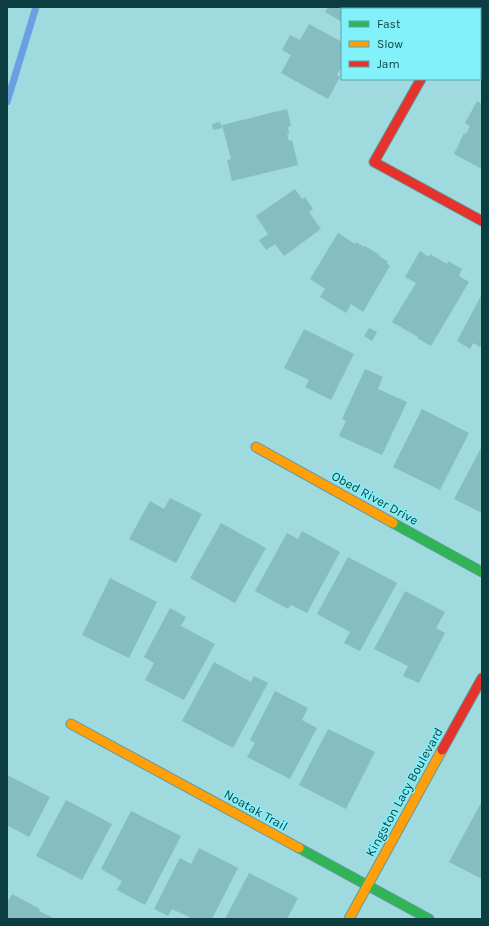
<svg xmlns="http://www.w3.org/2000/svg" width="489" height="926" font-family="Karla,sans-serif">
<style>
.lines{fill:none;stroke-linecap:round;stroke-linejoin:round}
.stream{stroke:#6a9fe2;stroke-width:7}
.building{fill:#86bdc1}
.street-casing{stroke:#63999d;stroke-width:24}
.fast-casing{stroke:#63999d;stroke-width:11}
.slow-casing{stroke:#63999d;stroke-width:11}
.jam-casing{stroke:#63999d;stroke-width:11}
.street{stroke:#f0f9fa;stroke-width:22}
.fast{stroke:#30b455;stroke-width:9}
.slow{stroke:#ff9f0a;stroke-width:9}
.jam{stroke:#e5322d;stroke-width:9}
.labels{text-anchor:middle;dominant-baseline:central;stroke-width:3;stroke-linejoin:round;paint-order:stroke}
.street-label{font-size:13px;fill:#0c3e41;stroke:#83f1f9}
</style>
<rect width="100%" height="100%" fill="#9edade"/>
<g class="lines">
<path class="stream" d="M7,102L36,7"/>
</g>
<path class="building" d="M328,7H399L398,9H342V22L325,12Z
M309,24L342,42V69H340L337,75L340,77L328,99L281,73L291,55L282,50L290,35L300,40Z
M477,101L482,104V169L454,154L464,133L466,134L470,126L465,123Z
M287,109L291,126L288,127L289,134L287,135L289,141L292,140L298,165L232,181L227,160L231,159L222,125Z
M220,122L222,128L213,130L212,124Z
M295,189L302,199L305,197L313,209L309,212L321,229L284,256L275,244L266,250L259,240L268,234L256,216Z
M338,233L355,244L356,242L364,247L365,246L380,255L379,256L388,262L387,264L390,266L363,312L351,304L346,313L320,297L325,289L310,279Z
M420,251L429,257L430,254L447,264L448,261L462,269L459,276L469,282L431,346L417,338L418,337L392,322L416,283L405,277Z
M482,294V343L480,347L473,343L470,349L457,341Z
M369,328L377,332L372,341L364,336Z
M304,329L354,354L331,400L305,387L309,380L284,368Z
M365,369L383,377L378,389L407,402L382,455L339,436L346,421L342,419Z
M422,409L469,433L440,490L393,467Z
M481,448L482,449V513L454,499Z
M170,498L202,514L176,563L129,539L150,501L164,509Z
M221,523L266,548L235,603L190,578Z
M302,531L340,552L307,613L291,605L288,609L255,591L287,533L298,539Z
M348,557L397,583L360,651L344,643L350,632L317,614Z
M110,578L157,602L129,658L82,635Z
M405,591L445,612L436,628L445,633L419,683L403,676L408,666L374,649Z
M170,608L186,617L181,626L215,644L184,700L145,680L154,663L144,657Z
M214,662L251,682L254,676L268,683L233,748L182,721Z
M275,691L308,708L302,720L317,728L290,779L247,757L255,743L250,740Z
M328,729L375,752L346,809L299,785Z
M7,775L50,797L29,837L7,825Z
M66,800L112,824L82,880L36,856Z
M482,801V879L449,862Z
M131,811L181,836L145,905L117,890L122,881L101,869Z
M199,848L238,868L212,919H193L172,909L168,916L154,909L180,858L191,864Z
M249,873L298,898L287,919H225Z
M12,894L40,909L39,911L55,919H7V903Z"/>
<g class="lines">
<defs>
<path id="street" d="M460,9L462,7"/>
<path id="fast" d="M393,523L482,572
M299,848L429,919"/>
<path id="slow" d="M256,447L393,523
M71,724L299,848
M349,919L442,750"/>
<path id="jam" d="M421,79L374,162L482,221
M442,750L482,678"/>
</defs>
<use href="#street" class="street-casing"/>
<use href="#fast" class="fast-casing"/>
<use href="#slow" class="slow-casing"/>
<use href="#jam" class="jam-casing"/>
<use href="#street" class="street"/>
<use href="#fast" class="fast"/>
<use href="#slow" class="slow"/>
<use href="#jam" class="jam"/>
</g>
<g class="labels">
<g class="street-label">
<text transform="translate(375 498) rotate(29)">Obed River Drive</text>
<text transform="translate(404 792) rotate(-61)">Kingston Lacy Boulevard</text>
<text transform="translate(256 810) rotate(29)">Noatak Trail</text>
</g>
</g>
<rect width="489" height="926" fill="none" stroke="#0c3e41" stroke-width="16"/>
<rect x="341" y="8" width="140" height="72" fill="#83f1f9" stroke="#53a9af"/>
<rect x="349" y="21" width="20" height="6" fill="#30b455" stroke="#53a9af"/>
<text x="377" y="28" font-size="12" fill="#0c3e41">Fast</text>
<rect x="349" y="41" width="20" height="6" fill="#ff9f0a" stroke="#53a9af"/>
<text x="377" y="48" font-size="12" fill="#0c3e41">Slow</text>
<rect x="349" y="61" width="20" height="6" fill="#e5322d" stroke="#53a9af"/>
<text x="377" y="68" font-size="12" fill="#0c3e41">Jam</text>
</svg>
